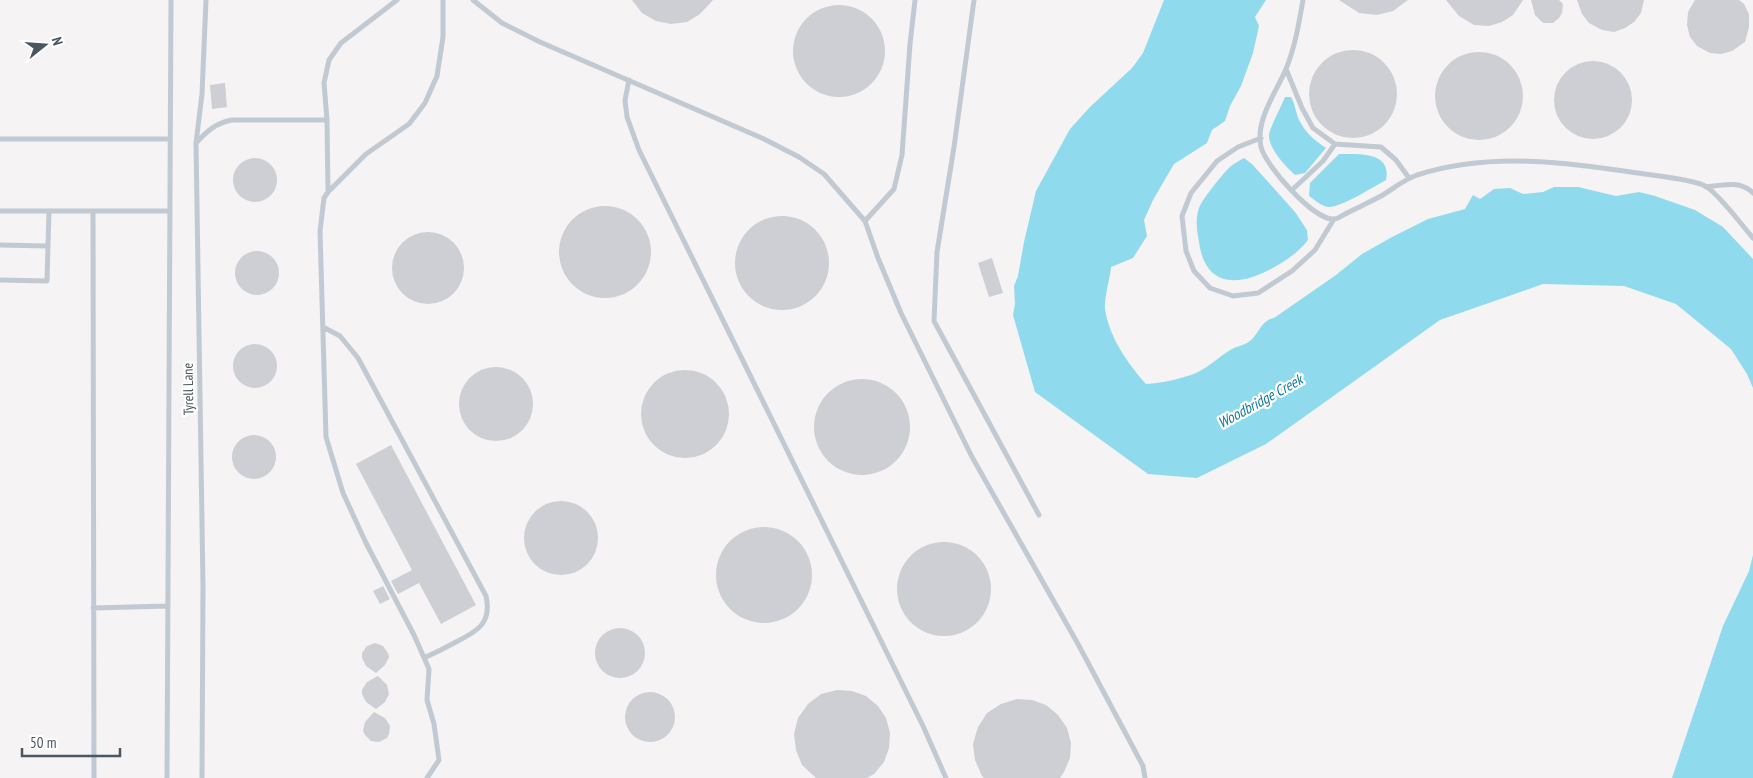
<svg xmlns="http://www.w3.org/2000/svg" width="1753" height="778" font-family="'PT Sans Narrow',sans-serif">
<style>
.water{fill:#90daee}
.building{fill:#cdcfd5}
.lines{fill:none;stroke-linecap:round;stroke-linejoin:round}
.lane{stroke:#c1cad2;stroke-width:5}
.labels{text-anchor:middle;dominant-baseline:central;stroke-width:4.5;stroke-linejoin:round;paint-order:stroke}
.street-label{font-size:14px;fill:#4a5661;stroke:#fff}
.water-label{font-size:15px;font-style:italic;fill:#0c7c9b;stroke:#fff}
</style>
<rect width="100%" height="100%" fill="#f5f3f3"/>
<path class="water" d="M1164,0H1266L1255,17L1259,26L1253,53L1241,86L1230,106L1225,121L1212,130L1207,143L1174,164L1153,200L1144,220L1147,236L1133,258L1111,267C1110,279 1104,298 1105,309C1109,337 1128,364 1146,384C1162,383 1181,379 1196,373C1209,367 1220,356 1232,349C1237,346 1242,346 1247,343C1259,336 1260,320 1274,318L1336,275L1362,254L1392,237L1428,219L1465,209L1473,195L1480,199L1494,189L1510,188L1523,194L1543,192L1554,187H1578L1616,196L1639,192L1655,196L1695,210L1723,227L1753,259V388L1747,374L1731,349L1676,304L1624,286L1543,284L1440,320L1266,444L1197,478L1148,474L1035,392L1013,315L1015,304L1014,286L1018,276L1024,242L1036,191L1070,129L1090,107L1132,68L1143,53Z
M1285,97H1291C1295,104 1296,113 1299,120C1305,132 1315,141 1326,148L1305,173L1295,175C1286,167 1268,148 1269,135C1270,127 1282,105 1285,97Z
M1339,154C1358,154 1392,151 1386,180C1373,187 1342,207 1329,207C1322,207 1315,200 1309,196L1310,183Z
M1244,158L1252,164L1295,212L1307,230L1308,240C1298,253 1284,262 1269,270C1236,287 1205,286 1199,242C1197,231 1195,219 1199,208C1201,201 1224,172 1231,166C1235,163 1240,160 1244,158Z
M1753,555V778H1672L1723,626L1749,571Z"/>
<path class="building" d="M632,0H713L700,14L687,22L671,24L656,21L642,13Z
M1339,0H1408L1393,11L1377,15L1359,13Z
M1446,0H1523L1513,15L1502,22L1489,26L1474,25L1459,16Z
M1531,0H1559L1563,4L1562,13L1559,18L1553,23H1543L1535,15Z
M1577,0H1644L1641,13L1634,22L1625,28L1614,32L1602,30L1589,23L1582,14Z
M1695,0H1739L1744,4L1749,14V27L1745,42L1732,51L1721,54L1710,53L1697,46L1690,37L1687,25L1688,12Z
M793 51a46 46 0 1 1 92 0a46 46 0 1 1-92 0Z
M1309 94a44 44 0 1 1 88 0a44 44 0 1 1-88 0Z
M1435 96a44 44 0 1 1 88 0a44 44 0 1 1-88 0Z
M1554 100a39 39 0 1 1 78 0a39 39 0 1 1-78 0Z
M225,83L227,107L212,109L210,85Z
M233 180a22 22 0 1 1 44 0a22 22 0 1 1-44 0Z
M559 252a46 46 0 1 1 92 0a46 46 0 1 1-92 0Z
M735 263a47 47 0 1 1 94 0a47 47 0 1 1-94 0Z
M392 268a36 36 0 1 1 72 0a36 36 0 1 1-72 0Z
M235 273a22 22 0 1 1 44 0a22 22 0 1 1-44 0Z
M992,258L1003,293L989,297L978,263Z
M233 366a22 22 0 1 1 44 0a22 22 0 1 1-44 0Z
M459 404a37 37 0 1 1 74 0a37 37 0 1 1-74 0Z
M641 414a44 44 0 1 1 88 0a44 44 0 1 1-88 0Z
M814 427a48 48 0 1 1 96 0a48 48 0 1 1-96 0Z
M232 457a22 22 0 1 1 44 0a22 22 0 1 1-44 0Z
M391,445L476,605L441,624L419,583L398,594L391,581L412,570L356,464Z
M524 538a37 37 0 1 1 74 0a37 37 0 1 1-74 0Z
M716 575a48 48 0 1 1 96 0a48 48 0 1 1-96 0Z
M897 589a47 47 0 1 1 94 0a47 47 0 1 1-94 0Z
M383,586L390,599L380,604L373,591Z
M595 653a25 25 0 1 1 50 0a25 25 0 1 1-50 0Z
M375,643L383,646L388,653L389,657L385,665L376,673L366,666L362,658V653L367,646Z
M378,676L387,685L389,694L385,702L376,709L366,702L362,694V690L367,682Z
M837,690L852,691L866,696L878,706L886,718L890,733L889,748L884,762L874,774L867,778H816L802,765L796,750L794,734L798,718L808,704L821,694Z
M625 717a25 25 0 1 1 50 0a25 25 0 1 1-50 0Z
M1017,699L1032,700L1046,705L1058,715L1067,728L1071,743L1070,758L1064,772L1060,778H984L982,776L975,760L973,744L978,727L987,713L1001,704Z
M374,712L385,718L390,726L389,734L387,738L379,742L371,741L365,735L363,731L365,722Z"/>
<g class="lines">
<path class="lane" d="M473,0L502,23L540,42L764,139L799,157L824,174L865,221L878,258L901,313L972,457L1078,644L1143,766L1145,778
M974,0L954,147L937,252L934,321L1039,515
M1303,0C1299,23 1295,47 1286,69C1276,93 1255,120 1261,147C1265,165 1314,221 1334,219C1338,219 1343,215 1347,213C1359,207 1370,202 1381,196C1393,189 1403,180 1417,175C1492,151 1569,163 1645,174C1658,176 1697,180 1707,187C1721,197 1741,224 1753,238
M1286,69L1302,108L1313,128L1335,144L1381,147L1396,160L1409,178
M629,80L625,100L627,117L639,150L923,726L946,778
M1261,138L1238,147L1217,161L1191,193L1182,216L1186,251L1194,271L1210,288L1233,296L1258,293L1292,271L1315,250L1334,219
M0,139H170
M196,143C207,131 216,123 232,120H327
M1706,187C1723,185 1740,180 1753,193
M1292,190L1323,161L1335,144
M328,192L327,120L324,83L329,60L341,43L397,0
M0,211H170
M93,211L94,778
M865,221L894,189L902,155L910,44L915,0
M0,245L48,246L47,281L0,280
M48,246L49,211
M323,327L340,336L358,358L486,596C492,623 478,631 456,642C445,648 435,653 424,658
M93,608L168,606
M167,778L171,0
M202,778L203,586L196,143L202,94L206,0
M427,778L439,760L434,724L427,700L429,669L414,635L366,543L343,493L326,437L320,231L324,198L328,192L366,154L409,124L425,103L437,76L443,37V0"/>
</g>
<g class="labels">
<g class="street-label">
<text transform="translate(188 389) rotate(-91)">Tyrell Lane</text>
</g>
<g class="water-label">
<text transform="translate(1260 401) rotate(-29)">Woodbridge Creek</text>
</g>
</g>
<g transform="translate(45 45) rotate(73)" stroke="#ffffff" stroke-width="4" paint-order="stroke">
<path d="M0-4L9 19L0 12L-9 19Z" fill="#4a5661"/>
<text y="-8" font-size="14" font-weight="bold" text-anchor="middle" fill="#4a5661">N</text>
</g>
<path d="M22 748v8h98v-8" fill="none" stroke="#4a5661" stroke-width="2.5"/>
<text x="30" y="748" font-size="15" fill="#4a5661" stroke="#ffffff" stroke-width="4" paint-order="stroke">50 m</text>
</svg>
